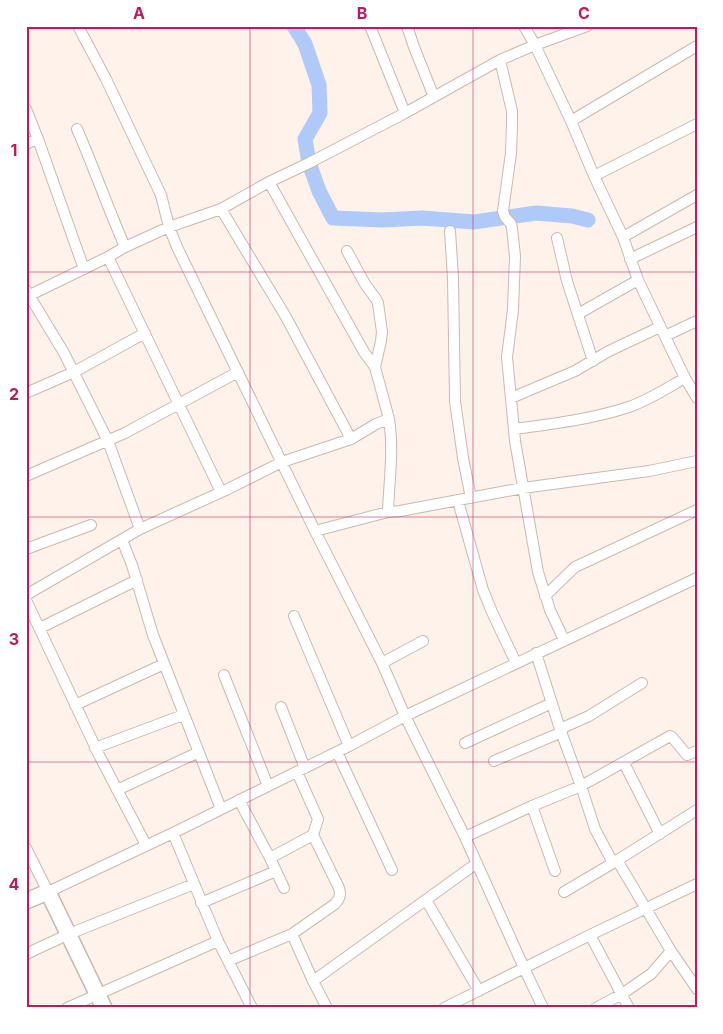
<svg xmlns="http://www.w3.org/2000/svg" width="723" height="1034" font-family="Inter,sans-serif">
<style>
.lines{fill:none;stroke-linecap:round;stroke-linejoin:round}
.river{stroke:#afc9f8;stroke-width:15}
.street-casing{stroke:#c8b9b0;stroke-width:12}
.secondary-casing{stroke:#c8b9b0;stroke-width:18}
.street{stroke:#fff;stroke-width:10}
.secondary{stroke:#fff;stroke-width:15}
.grid{fill:none;stroke:#c2185b;stroke-width:1;stroke-opacity:0.55}
.neatline{fill:none;stroke:#c2185b;stroke-width:2}
.grid-label{font-size:16px;text-anchor:middle;font-weight:bold;fill:#c2185b}
</style>
<rect width="100%" height="100%" fill="#fff2ea"/>
<g class="lines">
<path class="river" d="M294,26L305,44L319,85L320,113L305,139L309,163L319,191L333,218L382,220L422,218L474,222L536,213L572,216L588,220"/>
<defs>
<path id="street" d="M78,26L106,79L161,195L169,227L177,247L315,531L382,663L405,716L465,837L524,968L543,1008
M370,26L405,113
M407,26L414,47L434,97
M524,26L535,45L571,121L594,176L623,237L638,280L685,378L697,398
M500,60L512,111V125L511,153L503,211L505,217L511,224L512,228L515,256L513,310L507,357L515,441L538,572L550,610L564,640
M26,109L38,139L26,144
M571,121L697,46
M77,129C94,168 108,208 125,247
M38,139L84,269
M594,176L697,124
M221,209L286,317L351,439
M450,231L453,278L455,401L463,458L471,498
M623,237L697,195
M557,238L567,281L593,361
M347,251L365,284L376,299L378,303L382,332L381,341L375,367
M108,257L221,492
M630,259L697,227
M26,290L64,353L108,441L140,529
M26,297L108,257L125,247L169,227L221,209L269,182L309,163L405,113L500,60L535,45L587,26
M578,314L638,280
M665,336L697,321
M26,393L74,372L145,333
M511,398L575,371L609,351L660,327
M514,429C553,424 592,419 629,407C649,400 667,388 685,378
M26,476L125,433L238,372
M458,501L483,590L492,612L516,663
M388,512C389,481 394,450 389,419
M315,531L388,512L400,511L523,488L649,471L697,461
M122,540L132,565L153,635L221,809
M26,549L91,525
M26,595L140,529L228,489L282,462L351,439L376,424L389,419L375,367L364,352L269,182
M545,596L575,567L697,510
M26,600L99,755L146,845
M294,616L349,746
M40,628L137,580
M536,653L560,729L581,786L670,736L672,737L687,755L697,751
M382,663L423,641
M224,675L268,786
M75,705L164,664
M281,707L305,768
M560,729L589,716L642,683
M465,743L552,703
M95,748L183,715
M337,752L392,870
M494,761L562,732
M624,763L660,834
M117,790L199,752
M239,800L270,858L284,888
M532,806L555,871
M173,833L218,941L252,1008
M465,837L532,806L581,786L595,829L613,863L697,810
M26,848L48,892L173,833L349,746L405,716L697,578
M270,858L313,835
M617,860L671,951L697,989
M564,892L613,863
M426,900L479,991
M201,903L276,871
M292,934L313,981L327,1008
M590,935L629,1008
M26,954L69,934L194,884
M228,961L292,934L335,904C340,898 341,895 339,888L313,835L318,819L297,772
M313,981L477,863
M67,1008L218,941
M444,1008L590,935L697,884
M596,1008L622,994L651,974L671,951"/>
<path id="secondary" d="M26,901L48,892L104,1008"/>
</defs>
<use href="#street" class="street-casing"/>
<use href="#secondary" class="secondary-casing"/>
<use href="#street" class="street"/>
<use href="#secondary" class="secondary"/>
</g>
<path class="grid" d="M250,26V1008M473,26V1008M26,272H697M26,517H697M26,762H697"/>
<rect width="723" height="1034" fill="none" stroke="#ffffff" stroke-width="55"/>
<rect x="28" y="28" width="668" height="978" class="neatline"/>
<g class="grid-label">
<text x="139" y="19">A</text>
<text x="362" y="19">B</text>
<text x="584" y="19">C</text>
<text x="14" y="156">1</text>
<text x="14" y="400">2</text>
<text x="14" y="645">3</text>
<text x="14" y="890">4</text>
</g>
</svg>
